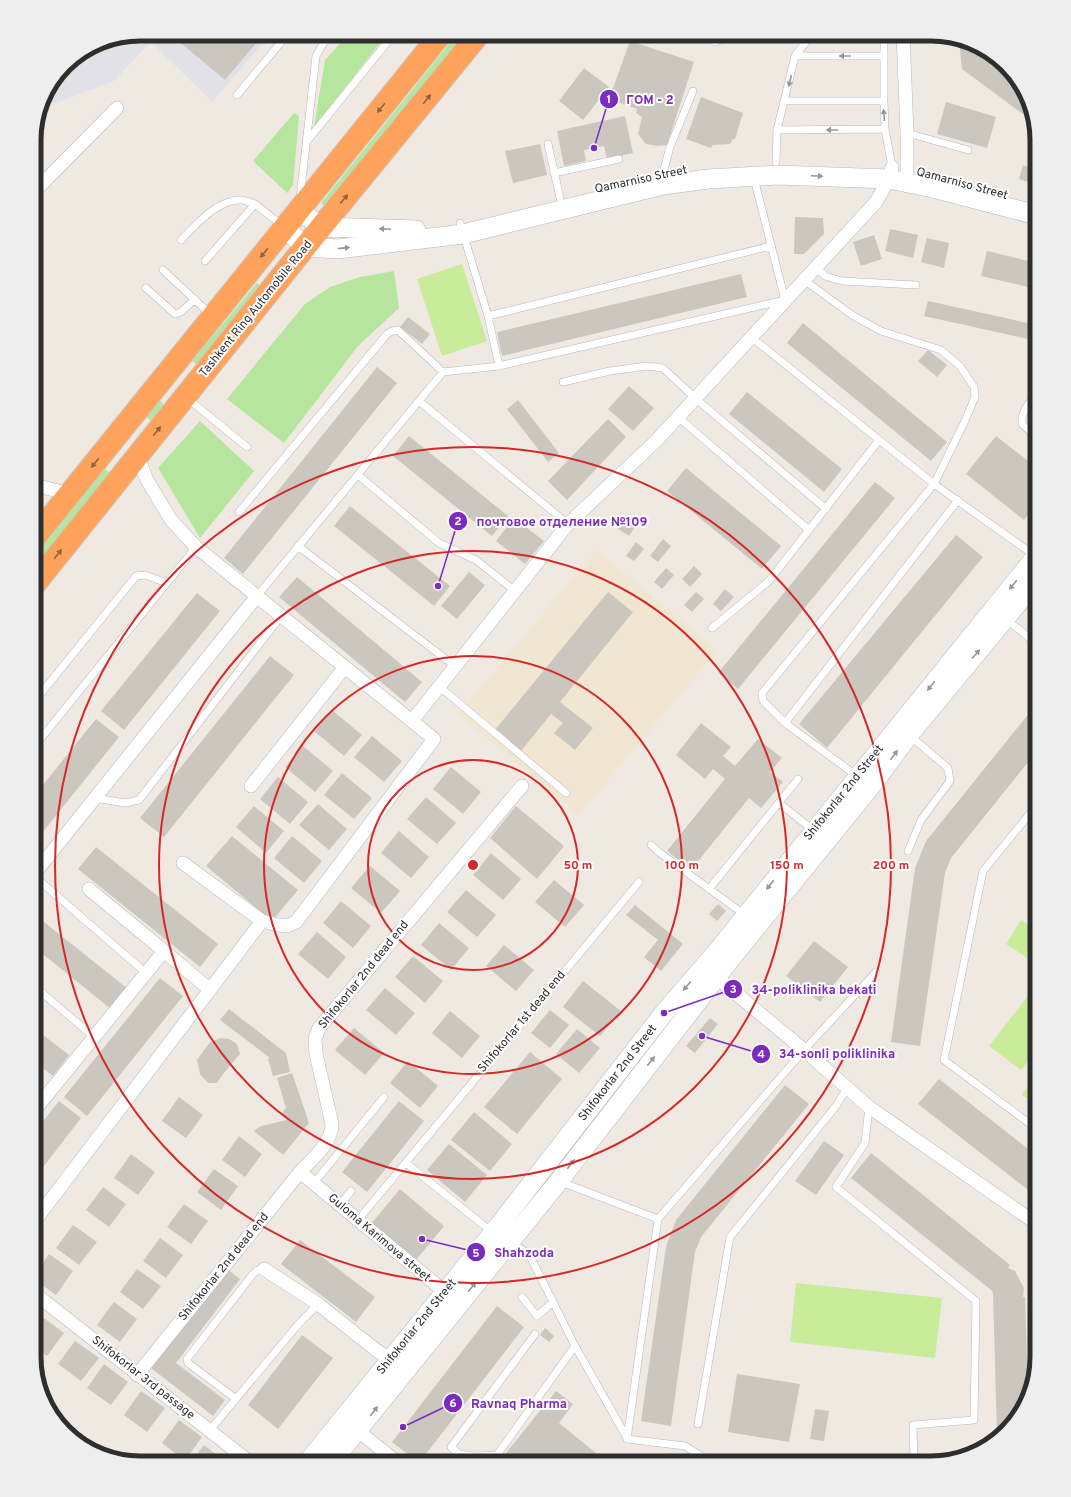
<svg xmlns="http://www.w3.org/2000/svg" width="1071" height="1497" font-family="Overpass,sans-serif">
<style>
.industrial{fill:#e3e1e8}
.education{fill:#f0e6d1}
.green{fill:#b6e59e}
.pitch{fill:#c9ec9a}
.building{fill:#cbc7bf}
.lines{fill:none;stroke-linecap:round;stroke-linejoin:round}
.lane-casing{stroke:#b4b7c1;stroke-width:8}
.street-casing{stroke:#b4b7c1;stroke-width:14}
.secondary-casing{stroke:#b4b7c1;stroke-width:20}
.highway-casing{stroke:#c9c9c9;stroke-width:24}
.lane{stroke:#fff;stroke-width:7}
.street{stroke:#fff;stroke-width:13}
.secondary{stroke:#fff;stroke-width:19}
.highway{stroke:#ffa35c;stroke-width:22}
.oneway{fill:#969696}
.oneway2{fill:#8c6343}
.ring{fill:none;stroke:#d62828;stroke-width:2}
.labels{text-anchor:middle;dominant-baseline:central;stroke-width:4;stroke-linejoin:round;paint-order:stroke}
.street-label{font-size:12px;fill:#2e2e2e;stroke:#fff}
.rim{fill:none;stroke:#2e2e2e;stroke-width:5}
.centre{fill:#d62828;stroke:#fff;stroke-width:2}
.ring-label{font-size:12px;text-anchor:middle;font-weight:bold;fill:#d62828;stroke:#fff;stroke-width:4;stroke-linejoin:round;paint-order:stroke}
.leader{fill:none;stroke:#7b2cbf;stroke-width:1.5}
.callout-dot{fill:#7b2cbf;stroke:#fff;stroke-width:1.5}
.mark-label{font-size:12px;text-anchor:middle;font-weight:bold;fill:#fff}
.callout-label{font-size:13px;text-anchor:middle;font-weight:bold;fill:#7b2cbf;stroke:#fff;stroke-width:4;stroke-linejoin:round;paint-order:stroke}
</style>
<rect width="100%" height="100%" fill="#efe9e1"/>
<path class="industrial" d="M140,34H271L212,102L151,42L114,81L41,109L45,93L70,60L100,42Z"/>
<path class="education" d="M597,550L717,650L579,815L458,714Z"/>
<path class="green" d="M353,34H387L314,127L325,60L347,36Z
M457,34H469L328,209L321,203Z
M294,113L299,116L293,185L287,193L253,161Z
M394,271L399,308L358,346L284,443L227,399L305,304L330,287L360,277Z
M257,283L264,289L199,367L192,361Z
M159,400L166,406L153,422L146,417Z
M200,421L254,471L200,538L158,468Z
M103,468L110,473L34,567V553Z"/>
<path class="pitch" d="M462,264L487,341L442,356L417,279Z
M1021,920L1037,930V964L1006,944Z
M1028,996L1037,1003V1049L1021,1070L989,1046Z
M1037,1072V1104L1022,1095Z
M796,1283L942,1298L935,1358L790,1342Z"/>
<path class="building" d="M170,34H264L225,80Z
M630,41L694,62L667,145L657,146L646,144L638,134L642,117L636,113L637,109L609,99Z
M959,41L984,48L1023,87L1032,121L962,69Z
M584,68L609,87L583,120L559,101Z
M701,97L743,113L735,139H733L730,144L712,145L711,148L686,139Z
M946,102L996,117L987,148L937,134Z
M625,116L633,153L607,159L604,146L584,150L586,161L564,166L557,131Z
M540,144L547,175L513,183L505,151Z
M1023,165L1037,170V185L1019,179Z
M795,217L823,218L824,234L804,254H794Z
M890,229L918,235L913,258L885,251Z
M874,235L882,259L861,266L853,242Z
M927,238L949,243L944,268L921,262Z
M987,251L1037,263V289L981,276Z
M741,274L747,297L502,356L497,332Z
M928,301L1037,325V341L924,316Z
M408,317L430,334L422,344L400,327Z
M803,323L947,442L931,461L787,343Z
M928,350L947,365L937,377L918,361Z
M377,367L397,383L243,574L224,558Z
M629,386L654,408L633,431L608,409Z
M747,392L842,469L824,492L729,414Z
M518,400L559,453L548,462L507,409Z
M608,419L626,437L567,500L548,481Z
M409,436L508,516L492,536L393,456Z
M996,436L1037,468V503L1024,520L966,474Z
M686,468L781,546L762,569L667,491Z
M875,482L895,498L738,689L718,673Z
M350,506L450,586L434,606L334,526Z
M628,514L639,521L629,536L618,529Z
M514,518L544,541L525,564L496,541Z
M956,535L983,557L827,748L799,724Z
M663,539L671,546L658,562L650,556Z
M636,542L644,549L634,561L626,556Z
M694,566L702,574L690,587L682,579Z
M666,568L674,575L662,589L654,582Z
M469,572L485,585L457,619L441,606Z
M297,577L422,682L405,702L279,597Z
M725,589L734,597L721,611L713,604Z
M608,592L633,612L560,702L593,728L575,750L554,733L563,723L551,714L520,752L494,731Z
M696,592L704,599L692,612L684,605Z
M197,593L220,611L124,730L101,711Z
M270,656L294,675L164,837L140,818Z
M1035,706L1037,708V751L951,858L945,873L920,1046L891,1042L915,868L926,841Z
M332,710L362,735L344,756L314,731Z
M96,719L119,737L34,843V796Z
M701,723L731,747L723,756L735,766L758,739L782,758L770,772L783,782L761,808L749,798L691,870L667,851L725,779L713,769L705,779L676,755Z
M372,736L402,761L384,782L354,757Z
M303,746L333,771L315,792L285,767Z
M451,767L481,792L463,814L433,789Z
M342,773L372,798L354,819L324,795Z
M278,777L308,802L290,824L260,799Z
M426,797L456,823L437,844L407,819Z
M318,804L347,829L329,850L299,825Z
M254,806L284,831L266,853L236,827Z
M516,806L564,846L537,879L490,838Z
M399,831L429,857L411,878L381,853Z
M232,836L298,890L272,921L206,866Z
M292,836L322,861L304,883L274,858Z
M96,847L218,944L200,967L78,869Z
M491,853L521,879L503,900L473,875Z
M370,866L400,891L381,913L351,888Z
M554,880L584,905L565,927L535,902Z
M466,890L496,915L477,937L447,912Z
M341,901L371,926L353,948L323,923Z
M718,904L726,911L717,921L709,914Z
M635,905L683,944L661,971L644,957L658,940L626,915Z
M34,914L128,989L111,1009L34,947Z
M439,923L469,948L451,970L421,945Z
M317,932L346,957L328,979L298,954Z
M814,941L848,967L820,1002L786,976Z
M504,945L534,970L516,991L486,966Z
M413,956L443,981L425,1003L395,977Z
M160,978L183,996L87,1116L64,1097Z
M583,981L621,1011L600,1036L563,1007Z
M385,988L415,1013L396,1035L366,1010Z
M229,1009L286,1053L290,1072L273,1076L268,1059L270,1058L220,1020Z
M550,1010L569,1025L550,1048L531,1033Z
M450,1011L480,1036L462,1058L432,1033Z
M710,1018L718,1024L695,1053L686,1046Z
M34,1028L69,1055L53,1076L34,1061Z
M354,1028L384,1053L365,1075L335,1050Z
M577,1029L600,1048L579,1073L556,1054Z
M221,1038L229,1039L237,1044L240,1054L223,1074L217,1083H208L200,1074L197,1060L210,1042Z
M530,1052L562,1079L517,1134L484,1107Z
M408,1061L438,1086L420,1108L390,1083Z
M292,1073L309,1123L283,1155L254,1131L261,1126L287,1120L281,1114L286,1108L277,1078Z
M939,1079L1037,1156V1197L918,1104Z
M785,1085L809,1104L701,1237L695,1252L671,1426L641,1421L666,1247L676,1220Z
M179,1097L203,1115L186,1138L162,1121Z
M59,1101L81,1118L34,1179V1133Z
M399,1101L424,1121L367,1192L342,1172Z
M474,1112L512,1144L490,1171L451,1140Z
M239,1136L262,1154L245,1177L222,1160Z
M824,1141L844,1155L816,1195L795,1181Z
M449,1144L487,1175L465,1202L427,1170Z
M871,1153L1010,1265L1008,1268L1015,1271L1024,1288L1023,1297H1025L1028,1390L1023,1410L997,1435L993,1293L991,1290L851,1178Z
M131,1154L155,1172L138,1195L114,1178Z
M214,1169L238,1186L221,1210L197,1192Z
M103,1187L126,1204L109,1227L86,1210Z
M400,1189L444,1226L416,1260L371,1224Z
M184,1204L208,1221L191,1244L167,1227Z
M73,1225L97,1242L79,1265L56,1248Z
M160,1238L183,1255L166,1278L143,1261Z
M300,1240L375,1297L356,1322L281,1264Z
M49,1254L73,1271L56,1295L34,1279V1276Z
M226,1268L240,1279L176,1363L225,1400L213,1416L151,1368Z
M137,1269L161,1286L143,1309L120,1292Z
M114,1302L137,1319L120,1342L97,1325Z
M497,1306L524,1327L419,1463L392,1442Z
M41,1316L64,1333L47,1356L34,1347V1325Z
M545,1328L554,1336L549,1342L540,1335Z
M302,1335L333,1358L278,1429L248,1405Z
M75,1341L99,1358L81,1381L58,1364Z
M104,1364L128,1382L111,1405L87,1388Z
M737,1374L800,1384L789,1442L728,1432Z
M141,1391L165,1408L147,1432L124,1415Z
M556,1391L573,1404L559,1423L596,1453L587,1463H498Z
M815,1409L829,1411L824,1441L810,1439Z
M179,1420L202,1437L185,1461L162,1443Z
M204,1445L227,1463H190Z
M678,1454L689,1463H671Z"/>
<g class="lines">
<defs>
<path id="lane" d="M315,34L324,42
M884,34V101L885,129L892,167
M715,42L737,34
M795,56H884
M237,95L288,34
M785,101H884
M777,130L885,129
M907,133L968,150
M307,141L394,34
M548,144L560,198
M776,162L777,130L795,56L812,34
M554,173L619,159
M663,173L670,147L693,91
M300,198L316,56L324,42L336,34
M460,223L488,316L771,246
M181,240C197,224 217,199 242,200C246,200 251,203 255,204
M205,261L255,204L283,226
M816,267L825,276L842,281L916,285
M163,270L211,315
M804,280L852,315L881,331L941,350L960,366L974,387L975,397L964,423L934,484L762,693L763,701L785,723L857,776
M146,288L175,314L181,312L195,299
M488,316L499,366
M751,337L934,484L1027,550L1037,553
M563,382L610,371L647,366L663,368L695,398L826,509
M187,398L247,447
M419,401L568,524
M678,417L809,530
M1037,438L1022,424C1021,410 1029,403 1037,394
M358,475L439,543L476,560L515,591
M239,512L387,334L392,331L398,330L443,372
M34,516L46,518
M298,546L456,667
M257,596L443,372L499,366L785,300L754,178
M1006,619L1037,644
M712,628L769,581L879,440
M440,687L566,793
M34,702L136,576L145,575L167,583
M785,723L958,500
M34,747L196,547
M95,798L125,803L139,800L281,616
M779,803L813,830
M651,845L660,853L745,915
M908,851L921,820L950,781L948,768L909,735
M34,876L146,973
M709,889L798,779
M34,986L94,1037
M869,1107L865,1143L836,1187L976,1301L974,1420L913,1425L914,1463
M1037,1129L944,1060L983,871L1037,805
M406,1163L492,1232
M561,1182L658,1219
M314,1183L384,1097
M340,1205L351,1191
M358,1220L639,882
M510,1242L529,1254L575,1346L627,1438
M522,1297L537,1316L552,1303
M236,1399L188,1363L187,1359L253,1274L258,1270L264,1269
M698,1424L730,1237L836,1106L847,1088
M210,1430L296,1327L318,1304
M627,1439L658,1219L804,1050L876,972
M627,1439L685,1446L712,1463
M474,1456L459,1454L451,1447L535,1334
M468,1463L474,1456L497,1455L575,1346"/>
<path id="street" d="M903,34L907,133V183
M34,192L117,108
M137,455L147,480L171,520L196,547L434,739L296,922L287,926L278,925L262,921L183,863
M34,485L70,494
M412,721L568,524L656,441L876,202L889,179L892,167
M251,786L345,667
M34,874L257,596
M89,889L164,951
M716,977L804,1050L869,1107L1037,1224
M34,1111L164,951L209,989
M300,1172L451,1297
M34,1222L262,921
M264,1269L318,1304L376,1350L398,1364
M34,1293L251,1463
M137,1375L300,1172C312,1159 332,1143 332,1124L316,1054L315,1039L319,1028L522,786
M352,1426L398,1463"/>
<path id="secondary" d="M299,210L321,227L416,230
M285,228L305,247L338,249L463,234L663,185L708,179L778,175L889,179L933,188L1037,215
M307,1463L493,1233L664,1013L720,948L1037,555
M331,1463L559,1181L732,957L871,786L909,735L1037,580"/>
<path id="highway" d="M34,538L441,34
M34,585L305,247L479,34"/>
</defs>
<use href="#lane" class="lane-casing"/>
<use href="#street" class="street-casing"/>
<use href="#secondary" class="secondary-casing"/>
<use href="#highway" class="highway-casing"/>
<use href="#lane" class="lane"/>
<use href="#street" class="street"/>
<use href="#secondary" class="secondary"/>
<use href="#highway" class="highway"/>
</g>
<defs><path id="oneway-solid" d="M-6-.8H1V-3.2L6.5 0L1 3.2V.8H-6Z"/></defs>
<g class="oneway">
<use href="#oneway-solid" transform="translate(845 56) rotate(180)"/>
<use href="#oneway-solid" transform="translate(790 81) rotate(103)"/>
<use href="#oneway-solid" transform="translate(884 115) rotate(-94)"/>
<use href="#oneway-solid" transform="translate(832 130) rotate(180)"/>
<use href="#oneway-solid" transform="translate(817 176) rotate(2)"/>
<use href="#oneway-solid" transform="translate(385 229) rotate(-178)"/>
<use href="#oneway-solid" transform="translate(344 248) rotate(-6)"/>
<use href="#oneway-solid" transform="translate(1013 585) rotate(129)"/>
<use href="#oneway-solid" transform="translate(976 654) rotate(-50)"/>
<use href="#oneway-solid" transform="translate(931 686) rotate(129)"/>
<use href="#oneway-solid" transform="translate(894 755) rotate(-53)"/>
<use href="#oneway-solid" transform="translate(770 885) rotate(129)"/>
<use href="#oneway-solid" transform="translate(687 986) rotate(130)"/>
<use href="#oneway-solid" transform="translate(651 1061) rotate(-52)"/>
<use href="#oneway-solid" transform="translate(571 1164) rotate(-52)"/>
<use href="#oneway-solid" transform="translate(472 1287) rotate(-51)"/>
<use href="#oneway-solid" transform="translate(374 1411) rotate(-52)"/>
</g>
<g class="oneway2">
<use href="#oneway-solid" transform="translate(427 99) rotate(-51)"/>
<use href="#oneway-solid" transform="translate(381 108) rotate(129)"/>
<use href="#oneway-solid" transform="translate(344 199) rotate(-50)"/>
<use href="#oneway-solid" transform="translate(264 253) rotate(129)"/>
<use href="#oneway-solid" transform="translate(157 431) rotate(-51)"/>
<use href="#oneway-solid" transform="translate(95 463) rotate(129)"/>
<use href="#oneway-solid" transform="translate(58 554) rotate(-51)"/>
</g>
<g class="ring">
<circle cx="473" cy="865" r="105"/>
<circle cx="473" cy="865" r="209"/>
<circle cx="473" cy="865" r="314"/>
<circle cx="473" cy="865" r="418"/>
</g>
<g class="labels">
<g class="street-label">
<text transform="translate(641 180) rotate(-12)">Qamarniso Street</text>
<text transform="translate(962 184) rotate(15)">Qamarniso Street</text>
<text transform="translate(256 309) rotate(-51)">Tashkent Ring Automobile Road</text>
<text transform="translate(844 793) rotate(-51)">Shifokorlar 2nd Street</text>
<text transform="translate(364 975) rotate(-51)">Shifokorlar 2nd dead end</text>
<text transform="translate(522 1022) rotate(-50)">Shifokorlar 1st dead end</text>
<text transform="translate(618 1073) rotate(-52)">Shifokorlar 2nd Street</text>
<text transform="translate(379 1238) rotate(40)">Guloma Karimova street</text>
<text transform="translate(224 1267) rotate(-51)">Shifokorlar 2nd dead end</text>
<text transform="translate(417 1327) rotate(-51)">Shifokorlar 2nd Street</text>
<text transform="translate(143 1378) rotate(38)">Shifokorlar 3rd passage</text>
</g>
</g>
<path d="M0 0H1071V1497H0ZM140 41H931A99 99 0 0 1 1030 140V1357A99 99 0 0 1 931 1456H140A99 99 0 0 1 41 1357V140A99 99 0 0 1 140 41Z" fill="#eee" fill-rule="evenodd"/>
<path class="rim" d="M140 41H931A99 99 0 0 1 1030 140V1357A99 99 0 0 1 931 1456H140A99 99 0 0 1 41 1357V140A99 99 0 0 1 140 41Z"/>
<circle cx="473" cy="865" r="6" class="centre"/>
<g class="ring-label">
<text x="578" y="869">50 m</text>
<text x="682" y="869">100 m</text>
<text x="787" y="869">150 m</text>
<text x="891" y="869">200 m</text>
</g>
<path class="leader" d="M594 148L609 99M438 586L458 521M664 1013L733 989M702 1036L761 1054M422 1239L476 1252M403 1427L453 1403"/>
<g class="callout-dot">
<circle cx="594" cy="148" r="4"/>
<circle cx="438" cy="586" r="4"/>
<circle cx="664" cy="1013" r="4"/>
<circle cx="702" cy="1036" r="4"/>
<circle cx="422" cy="1239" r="4"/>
<circle cx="403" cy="1427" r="4"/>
<circle cx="609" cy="99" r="10"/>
<circle cx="458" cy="521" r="10"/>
<circle cx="733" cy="989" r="10"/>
<circle cx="761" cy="1054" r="10"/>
<circle cx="476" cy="1252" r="10"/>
<circle cx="453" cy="1403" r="10"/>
</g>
<g class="mark-label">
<text x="609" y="103">1</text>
<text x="458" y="525">2</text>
<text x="733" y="993">3</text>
<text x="761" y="1058">4</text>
<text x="476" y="1257">5</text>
<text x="453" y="1407">6</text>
</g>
<g class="callout-label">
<text x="650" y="104">ГОМ - 2</text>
<text x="562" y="526">почтовое отделение №109</text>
<text x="814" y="994">34-poliklinika bekati</text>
<text x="837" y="1058">34-sonli poliklinika</text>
<text x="524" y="1257">Shahzoda</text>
<text x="519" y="1408">Ravnaq Pharma</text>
</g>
</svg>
